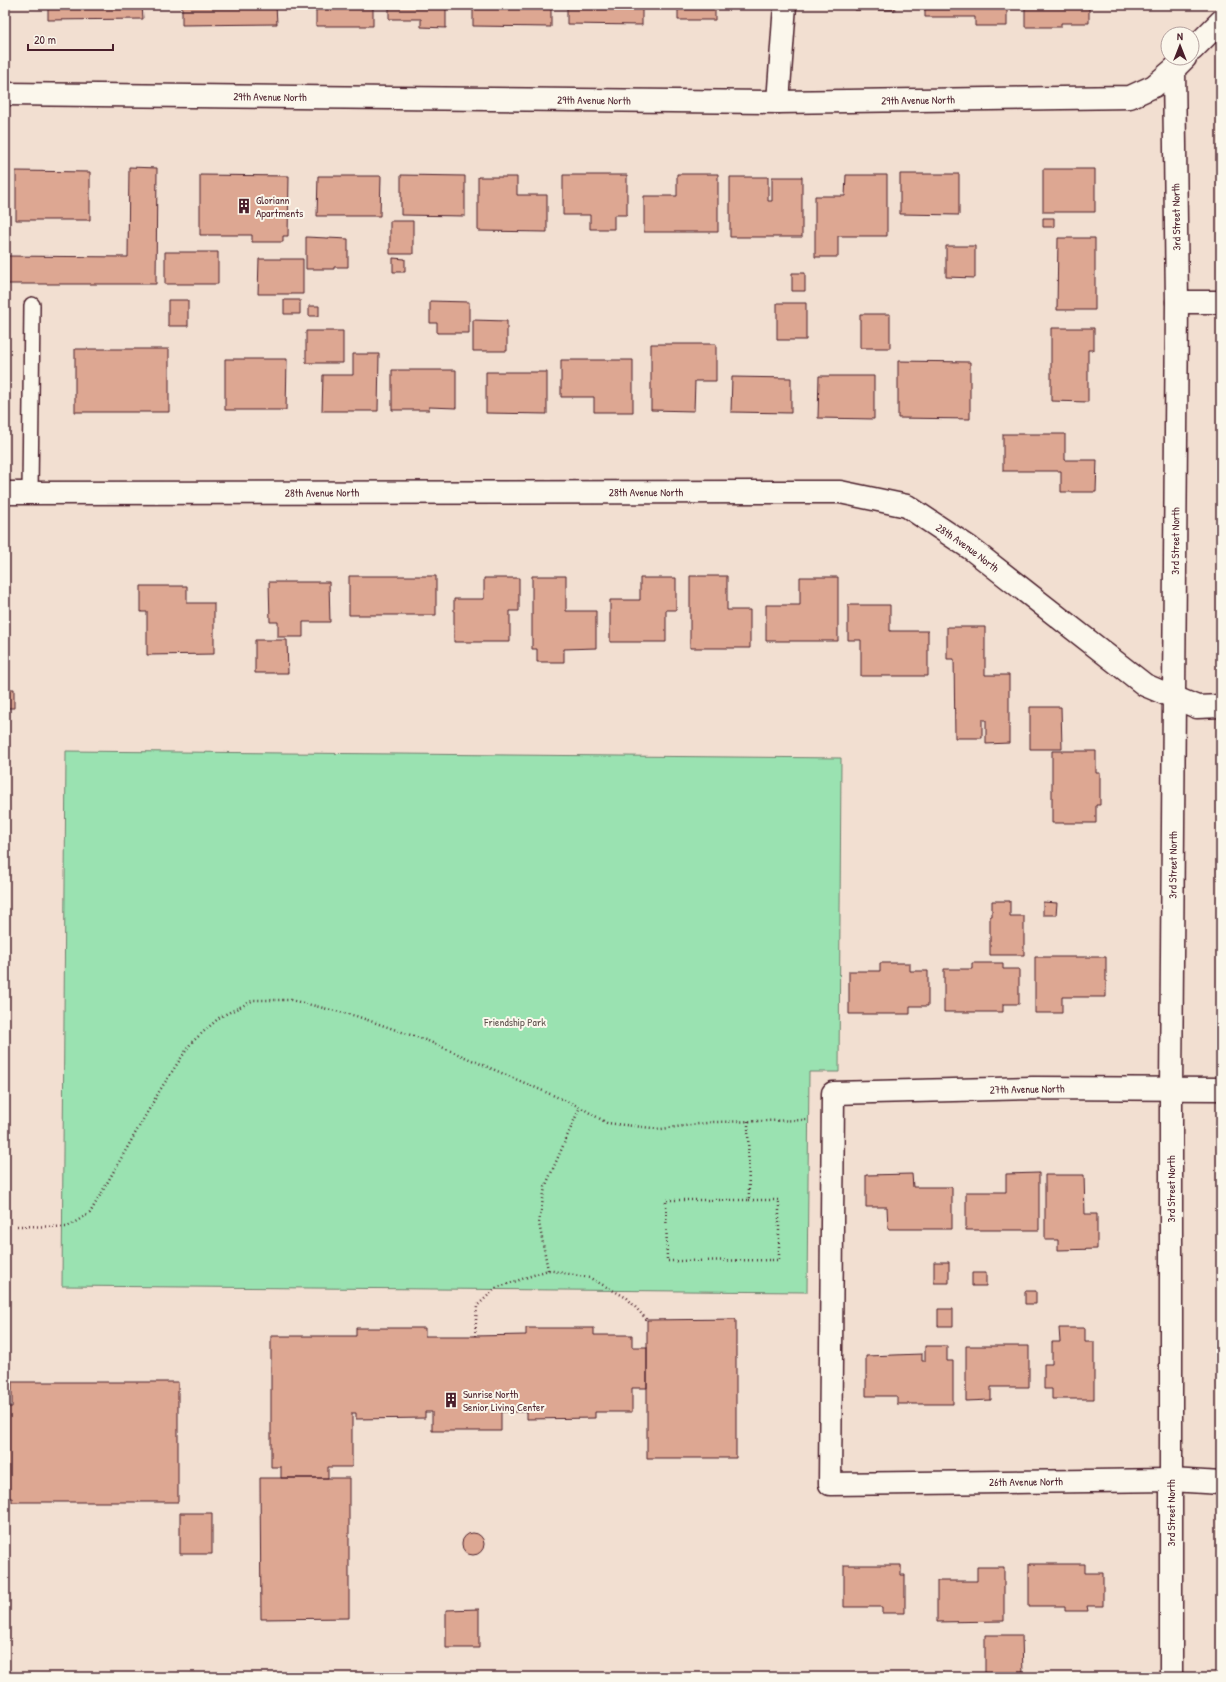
<svg xmlns="http://www.w3.org/2000/svg" width="1226" height="1682" font-family="'Patrick Hand',sans-serif">
<style>
.green{fill:#9ae2b1;stroke:#72806e}
.building{fill:#dda792;stroke:#4a1f2b}
.lines{fill:none;stroke-linecap:round;stroke-linejoin:round}
.lane-casing{stroke:#4a1f2b;stroke-width:18}
.street-casing{stroke:#4a1f2b;stroke-width:25}
.path{stroke:#4a1f2b;stroke-width:2.5;stroke-dasharray:1 3;stroke-linecap:butt}
.lane{stroke:#fbf7ec;stroke-width:15}
.street{stroke:#fbf7ec;stroke-width:22}
.labels{text-anchor:middle;dominant-baseline:central;stroke-width:4;stroke-linejoin:round;paint-order:stroke}
.street-label{font-size:11px;fill:#4a1f2b;stroke:#fbf7ec}
.poi-label{font-size:11px;fill:#4a1f2b;stroke:#fbf7ec;text-anchor:start}
.park-label{font-size:11px;fill:#5e504c;stroke:#fbf7ec}
</style>
<rect width="100%" height="100%" fill="#f2dfd1"/>
<filter id="ink" filterUnits="userSpaceOnUse"><feTurbulence type="fractalNoise" baseFrequency=".025" numOctaves="2"/><feDisplacementMap in="SourceGraphic" scale="8" xChannelSelector="R" yChannelSelector="G"/><feConvolveMatrix kernelMatrix="1 2 1 2 8 2 1 2 1" color-interpolation-filters="sRGB"/></filter>
<g filter="url(#ink)">
<path class="green" d="M66,751L841,758L839,1072H809L807,1292L62,1286Z"/>
<path class="building" d="M48,5H142L143,19L48,20Z
M182,5H276L277,24L182,25Z
M316,5H373V26H316Z
M389,5H446V28L421,27V19H389Z
M473,5H551V27L473,26Z
M567,5H642V25L567,24Z
M678,5H715V20H678Z
M855,5H895V10H855Z
M925,5H1007V26H975V17H925Z
M1025,5H1089V23H1061V27H1025Z
M129,167L157,168L156,284H5V256L128,257Z
M1043,169H1095V212H1043Z
M16,171L90,172V220H16Z
M677,174H718V232H644V196H677Z
M900,174H959V215L900,214Z
M200,175L289,176L288,236H283V242H252V235H200Z
M401,175L465,176V216L401,215Z
M563,175H627V215H614V229H590V215H563Z
M846,175H887V236H838V257H815V196H845Z
M318,176H381L380,216H317Z
M478,177H517V195H547V232L478,231Z
M730,177H768V201H772V177H802V237H730Z
M1043,218H1054V227H1043Z
M390,221H413V254H390Z
M306,237L348,239V267H334V269H306Z
M1058,238H1095V310H1057Z
M946,246H975V278L946,277Z
M165,252H218V284H165Z
M393,258L405,259V272H393Z
M259,259H303V294H258Z
M792,273H805V291H792Z
M168,300H188V326H168Z
M284,300H300V314H284Z
M430,301L469,302V333H437V323H430Z
M777,303H806V340H777Z
M309,306H319V316H309Z
M860,314H890V348H860Z
M473,320L507,321V351H473Z
M1051,328H1094V350H1088V402L1051,401Z
M306,331H343V363H306Z
M651,344H716V381H695L694,411L651,410Z
M75,349H169V412H75Z
M353,354H379L378,411H322L323,375H353Z
M225,359H287L286,410H225Z
M561,360H633V412H594V397H561Z
M898,361L970,362V419L898,418Z
M392,370H456V408L429,407V410H392Z
M486,372H547V414L486,413Z
M819,376H874V419L818,418Z
M732,377L791,378V413L731,412Z
M1003,434H1065V460H1097L1096,492H1061V471H1003Z
M349,576H436V615H349Z
M532,576H566V611H596V648L564,649V662H537V649H532Z
M690,576H727V610H750V648H690Z
M800,577H838V641H766V605H800Z
M484,578H519V611H510V642H454V599H484Z
M640,578H676V610H666V642H610V600H640Z
M269,582H329L330,622H303V637H278V622H270Z
M141,586H187V603H214V654L147,655V612H141Z
M848,605H890V631H928V676H861V640H848Z
M947,627H985V675H1009V743L986,744V720H982V738H955L954,659H947Z
M255,640H287L288,673H255Z
M5,689H14V708H5Z
M1030,707H1061L1062,749H1030Z
M1052,751H1096V773H1100V805H1096V823H1052Z
M992,901H1010V916H1024V955H990V916H992Z
M1043,902L1057,903L1056,915H1043Z
M1035,957H1106V997H1062V1013H1035Z
M880,963H910V971H928V1006H910V1014H849V971H880Z
M972,963H1003V969H1019V1004H1003V1012H944V969H972Z
M1039,1173V1230H966V1192H1006V1174Z
M912,1174L913,1187H952V1229H888L887,1207H866V1175Z
M1045,1175H1084L1085,1214H1097V1249L1058,1250V1240H1045Z
M934,1262H949V1283H934Z
M972,1273H986V1286H972Z
M1025,1291H1036V1304H1025Z
M938,1309H953V1326H938Z
M736,1319V1458H647V1320Z
M356,1328H425V1336H475L526,1335V1328H594V1335H632V1347H647V1388H632V1412H595V1418L527,1419V1412H501V1431H432V1412H425V1418L356,1419V1413H352V1467H328V1478H281V1467H271V1336H356Z
M1059,1328H1085V1342H1094V1399H1052V1389H1044V1364H1052V1342H1060Z
M925,1346H947V1361H953V1404H897V1396H866V1356L922,1354V1361H925Z
M966,1346H1029V1387H991V1400L966,1401Z
M12,1382H178V1502H12V1498H5V1407H12Z
M260,1478H349V1618L261,1619Z
M180,1513H212V1554H180Z
M462 1544a11 11 0 1 1 22 0a11 11 0 1 1-22 0Z
M1029,1564H1085V1573H1103V1606H1087L1088,1611H1065V1606H1029Z
M844,1565H901V1575H905V1613H882V1607H844Z
M977,1567H1004V1621L937,1622V1581H977Z
M479,1609V1648H446V1610Z
M985,1635H1022L1023,1676H985Z"/>
<g class="lines">
<defs>
<path id="lane" d="M30,493L32,305"/>
<g id="street">
<path d="M1192,50L1221,21"/>
<path id="s1" d="M5,94L778,102L1130,97L1154,86L1174,69"/>
<path d="M778,102L785,5"/>
<path d="M1177,302H1221"/>
<path id="s2" d="M5,493L840,492L907,506L970,548L1145,685L1197,707L1221,706"/>
<path id="s3" d="M1221,1089L1033,1088L833,1093L830,1484L1171,1480L1221,1483"/>
<path id="s4" d="M1171,1677V1089L1177,302L1174,69L1185,58"/>
</g>
</defs>
<use href="#lane" class="lane-casing"/>
<use href="#street" class="street-casing"/>
<path class="path" d="M748,1121L749,1200H666L667,1261L779,1260V1200H749
M17,1226L67,1227L90,1213L160,1090L191,1043L220,1017L254,1000H291L356,1016L428,1041L580,1107L607,1123L661,1129L714,1122L807,1120
M548,1270L539,1223L545,1187L580,1107
M475,1336L477,1306L496,1288L548,1270L590,1278L627,1298L647,1320"/>
<use href="#lane" class="lane"/>
<use href="#street" class="street"/>
</g>
</g>
<defs>
<symbol id="building-bare" viewBox="-9 -9 18 18"><path d="M-4-6H4V6H1V3H-1V6H-4ZM-2.5-4.3h1.7v1.8h-1.7ZM.8-4.3h1.7v1.8H.8ZM-2.5-1h1.7V.8h-1.7ZM.8-1h1.7V.8H.8Z" fill="#4a1f2b" stroke="#fbf7ec" stroke-width="2.5" paint-order="stroke"/></symbol>
</defs>
<g fill-rule="evenodd">
<use href="#building-bare" x="233" y="195" width="22" height="22"/>
<use href="#building-bare" x="440" y="1389" width="22" height="22"/>
</g>
<g class="labels">
<g class="street-label">
<text stroke="none"><textPath href="#s1" startOffset="265">29th Avenue North</textPath></text>
<text stroke="none"><textPath href="#s1" startOffset="589">29th Avenue North</textPath></text>
<text stroke="none"><textPath href="#s1" startOffset="913">29th Avenue North</textPath></text>
<text transform="translate(1176 217) rotate(-91)">3rd Street North</text>
<text stroke="none"><textPath href="#s2" startOffset="317">28th Avenue North</textPath></text>
<text stroke="none"><textPath href="#s2" startOffset="641">28th Avenue North</textPath></text>
<text stroke="none"><textPath href="#s4" startOffset="1136">3rd Street North</textPath></text>
<text stroke="none"><textPath href="#s2" startOffset="977">28th Avenue North</textPath></text>
<text stroke="none"><textPath href="#s4" startOffset="812">3rd Street North</textPath></text>
<text transform="translate(1027 1089) rotate(-1)">27th Avenue North</text>
<text transform="translate(1171 1189) rotate(-90)">3rd Street North</text>
<text stroke="none"><textPath href="#s3" startOffset="975">26th Avenue North</textPath></text>
<text transform="translate(1171 1513) rotate(-90)">3rd Street North</text>
</g>
<g class="poi-label">
<text x="256" y="200">Gloriann<tspan x="256" dy="13">Apartments</tspan></text>
<text x="463" y="1394">Sunrise North<tspan x="463" dy="13">Senior Living Center</tspan></text>
</g>
<g class="park-label">
<text x="515" y="1022">Friendship Park</text>
</g>
</g>
<rect width="1226" height="1682" fill="none" stroke="#fbf7ec" stroke-width="20"/>
<rect x="10" y="10" width="1206" height="1662" fill="none" stroke="#4a1f2b" stroke-width="1.5" filter="url(#ink)"/>
<g transform="translate(1180 46)"><circle r="19" fill="#fbf7ec" stroke="#b4a19f"/>
<path d="M0-3L7 15L0 10L-7 15Z" fill="#4a1f2b"/>
<text y="-6" font-size="11" font-weight="bold" text-anchor="middle" fill="#4a1f2b">N</text>
</g>
<path d="M28 44v6h85v-6" fill="none" stroke="#4a1f2b" stroke-width="2"/>
<text x="34" y="44" font-size="12" fill="#4a1f2b" stroke="#fbf7ec" stroke-width="3" paint-order="stroke">20 m</text>
</svg>
